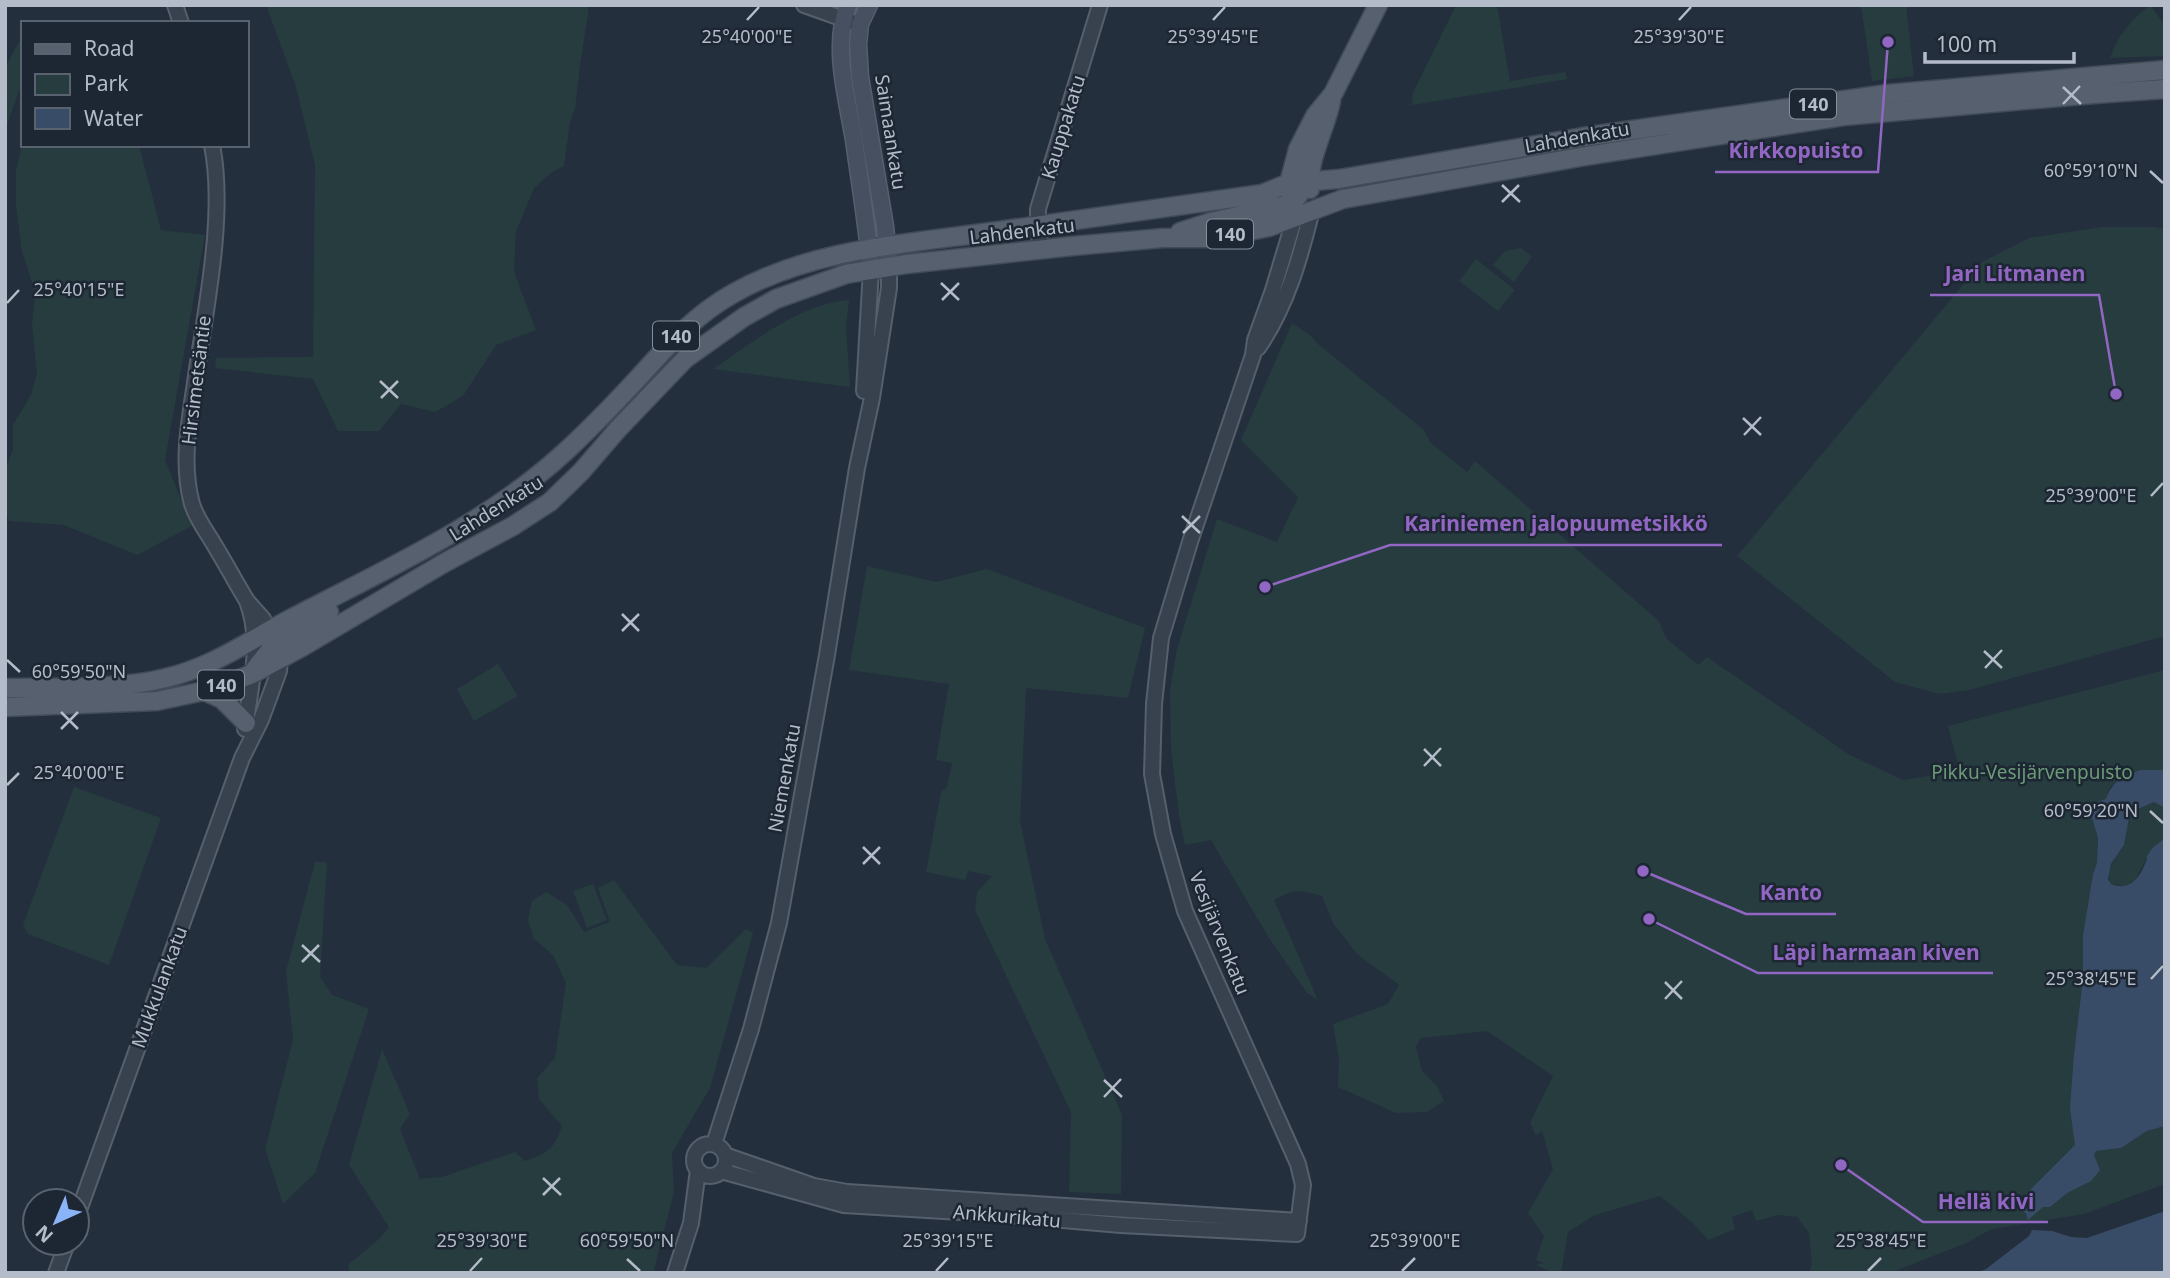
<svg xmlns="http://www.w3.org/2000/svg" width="2170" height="1278" font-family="'Noto Sans',sans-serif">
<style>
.green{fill:#263c3f}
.water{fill:#394c67}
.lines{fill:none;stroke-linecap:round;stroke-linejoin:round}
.tertiary-casing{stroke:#565f6c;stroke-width:18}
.secondary-casing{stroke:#565f6c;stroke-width:19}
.primary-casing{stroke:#414a57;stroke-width:21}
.tertiary{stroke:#38414e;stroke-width:14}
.secondary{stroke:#465061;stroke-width:16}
.primary{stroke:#56606e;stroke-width:18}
.ticks{fill:none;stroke:#b4bcc9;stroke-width:2.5}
.labels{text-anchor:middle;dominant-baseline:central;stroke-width:5;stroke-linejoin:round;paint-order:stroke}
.shield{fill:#1d2633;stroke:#878f9c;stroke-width:2}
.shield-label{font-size:18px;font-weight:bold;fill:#b4bcc9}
.street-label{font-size:19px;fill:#b4bcc9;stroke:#1d2633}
.park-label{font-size:19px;fill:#6b9a76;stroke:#1d2633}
.ticks-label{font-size:18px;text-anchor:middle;fill:#b4bcc9;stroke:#1d2633;stroke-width:5;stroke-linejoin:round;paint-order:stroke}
.leader{fill:none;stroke:#9266c3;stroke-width:2.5}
.callout-dot{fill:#9266c3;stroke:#1d2633;stroke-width:2.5}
.callout-label{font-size:21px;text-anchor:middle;font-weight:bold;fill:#9266c3;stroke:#1d2633;stroke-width:5;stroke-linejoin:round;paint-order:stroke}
</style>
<rect width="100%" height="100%" fill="#242f3e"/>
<path class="green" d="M266,5H588V14L580,66L575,108L570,122L564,166L552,172L534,188L516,232L514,272L536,330L496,345L463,396L435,412L401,404L379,431H338L313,379L215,368L216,358L313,357L315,165L296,87Z
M1456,5H1497L1510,81L1565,72L1567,79L1412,105L1413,93Z
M1861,5H1906L1914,76L1872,81Z
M2150,5L2165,25V56L2110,58C2118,35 2131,20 2150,5Z
M23,34V87L19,91L5,130V68Z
M23,141V145H139L161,230L205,235L165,460L192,526L137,555L64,525L9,521L5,508V469L13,449V425L31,395L37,373L32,325L35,291L22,252L16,205V170Z
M2102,227H2155L2165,229V636L1969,690L1940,694L1895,682L1737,556L1982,262L2029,238Z
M1521,248L1532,257L1514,282L1493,265L1505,251Z
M1476,259L1515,290L1498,311L1459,281Z
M849,300L846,327L850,387L713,369C754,342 799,304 849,300Z
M1292,323L1310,335L1318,344L1424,430L1431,443L1467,472L1475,461L1659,621L1666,638L1698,665L1707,657L1850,755L1903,780L1960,771L1948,726L2165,670V770H2140L2110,787L2106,799L2091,815L2098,838L2097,863L2093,874L2083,935V978L2074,1054L2096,1151L2121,1148L2147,1131L2165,1126V1184L2084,1214L1992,1229L1966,1243L1890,1273H1809L1812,1265L1809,1233L1797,1217L1778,1215L1756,1221L1752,1210L1732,1217L1735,1229L1708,1240L1693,1223L1660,1196L1595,1215L1568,1232L1561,1273H1553L1536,1265L1544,1263L1536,1260L1544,1236L1528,1213L1553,1169L1542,1131L1536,1136L1530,1123L1553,1076L1487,1031L1421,1038L1416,1047L1422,1071L1437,1086L1444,1101L1427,1112L1396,1113L1338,1087L1339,1059L1333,1024L1388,1004L1399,985L1357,954L1333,923L1322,896C1299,889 1294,889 1274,900L1318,1000L1307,993L1269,938L1211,840L1185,845L1179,816L1171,750L1170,690L1177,649L1217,519L1277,542L1298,497L1241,440Z
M867,566L936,582L987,569L1145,628L1128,698L1026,688L1020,821L1045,939L1122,1115L1121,1194L1069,1192L1071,1112L975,910L977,892L992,876L968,871L965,880L926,872L941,792L947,787L952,763L936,760L949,684L849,670Z
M498,664L518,696L474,721L457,689Z
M74,787L161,818L109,965L28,934L23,925Z
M2154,802L2165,808V837L2159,845L2152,848L2135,881L2126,887L2111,884C2103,869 2118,858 2124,844C2127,836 2126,824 2130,817C2135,808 2146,806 2154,802Z
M315,862H327L320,977L332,995L369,1009L315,1173L283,1204L265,1149L293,1040L286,971Z
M614,880L677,965L706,968L746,929L753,933L710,1088L672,1153L674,1192L653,1273H350L348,1265L379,1239L389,1227L349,1165L382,1049L410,1114L400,1129L420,1179L442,1177L515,1152L525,1161C548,1153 554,1149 562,1126L539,1099L537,1078L555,1058L566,983L553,955L534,939L528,920L532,901L546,892L567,905L584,932L610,922L598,888Z
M593,884L607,920L587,928L573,891Z"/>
<path class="water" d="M2140,770H2165V808L2154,802L2136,810L2129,818L2124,845L2111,864L2108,879L2111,884C2128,891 2139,880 2145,864C2149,856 2144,861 2149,853C2152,846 2160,844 2165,837V1126L2147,1131L2121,1148L2096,1151L2094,1155L2100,1170L2091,1181L2067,1193L2050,1207H2043L2028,1220L2026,1213L2020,1211L2019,1204L2024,1196L2075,1145L2070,1108L2074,1054L2083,978V935L2093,874L2097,863L2098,838L2091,815V804L2106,799C2113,780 2123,777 2140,770Z
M2165,1211V1273H1977L1986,1269L2029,1236L2032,1230L2052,1231L2071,1237L2087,1238Z"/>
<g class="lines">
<defs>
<path id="tertiary" d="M175,5L181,23
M804,5L852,22
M212,145C226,215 205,312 195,383C189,423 181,464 192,504C197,520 207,532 215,546C226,564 236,583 247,601C263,643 250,686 245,729
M1041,249L1038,226V209L1100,5
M1258,348C1287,306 1300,258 1312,210
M864,391L871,269
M714,1144L751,1029L779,923L827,655L857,468L872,398L889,288V267
M694 1160a16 16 0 1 1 32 0a16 16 0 1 1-32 0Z
M725,1155L814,1186L847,1192L1299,1221
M721,1171L844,1205L994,1214L1121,1225L1297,1234L1303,1185L1298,1164L1185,911L1163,834L1152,774L1154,704L1161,638L1190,542L1253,355L1255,340L1273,290L1295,217
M77,1216L242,758L261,720L279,671L280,659L273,646L263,619L247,601
M56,1273L67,1243
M675,1273L691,1223L698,1170"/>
<path id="secondary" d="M848,5C832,47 847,97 854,140C860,183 867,226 871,269
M869,5L860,24L858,44L860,77L885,226L889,267"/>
<path id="primary" d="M1310,189C1306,163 1326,128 1331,101
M1295,217L1289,183L1298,149L1315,116L1333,94L1378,5
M1180,232L1211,222L1282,206L1292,202L1299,195
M255,669L273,646L329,612
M5,688C55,687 118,690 166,678C213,667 250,640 292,618C386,569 487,524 566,451C592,427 616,402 640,376C669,344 696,314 734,293C812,249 904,244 991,232C1082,220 1172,207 1262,194L1289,183L1339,179L1583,137L1887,94L2165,70
M204,691L222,699L246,723
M5,707L157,701L204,691L234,681L252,674L302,647L444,563L513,526L550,502L581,472L618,429L685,359L744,317L776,299L846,274L907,264L1073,246L1163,238H1215L1269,227L1343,199L1586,156L1844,116L2094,94L2165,89"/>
</defs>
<use href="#tertiary" class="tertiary-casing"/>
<use href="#secondary" class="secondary-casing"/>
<use href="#primary" class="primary-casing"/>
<use href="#tertiary" class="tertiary"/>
<use href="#secondary" class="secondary"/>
<use href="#primary" class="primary"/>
</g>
<path class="ticks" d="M747,20L759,7M1213,20L1225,7M1679,20L1691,7M2063,87L2081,104M2063,104L2080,86M2150,171L2163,183M1502,185L1520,202M1502,202L1519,185M941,283L959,300M942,300L959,283M7,303L19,290M380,381L398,398M381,398L398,381M1743,418L1761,435M1744,435L1761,417M2151,496L2163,483M1182,516L1200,533M1183,533L1200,516M622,614L639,631M622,631L639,614M1984,651L2002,668M7,660L20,672M1985,668L2002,650M61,712L78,729M61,729L78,712M1424,749L1441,766M1424,766L1441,748M7,785L19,773M2150,811L2163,823M863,847L880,864M863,864L880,847M302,945L320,962M302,962L319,945M2151,979L2163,966M1665,982L1682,999M1665,999L1682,981M1104,1080L1122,1097M1104,1097L1121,1079M543,1178L561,1195M543,1195L560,1178M627,1259L640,1271M470,1271L482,1258M936,1271L948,1258M1402,1271L1415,1258M1868,1271L1881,1258"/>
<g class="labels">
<g class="shield">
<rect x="1790" y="89.5" width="46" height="29" rx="5"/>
<rect x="1207" y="219.5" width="46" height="29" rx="5"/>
<rect x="653" y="321.5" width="46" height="29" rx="5"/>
<rect x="198" y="670.5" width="46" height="29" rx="5"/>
</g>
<g class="shield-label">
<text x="1813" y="104">140</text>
<text x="1230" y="234">140</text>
<text x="676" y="336">140</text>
<text x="221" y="685">140</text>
</g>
<g class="street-label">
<text transform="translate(1063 127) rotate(-73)">Kauppakatu</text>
<text transform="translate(891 132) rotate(81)">Saimaankatu</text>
<text transform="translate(1577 137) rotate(-10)">Lahdenkatu</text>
<text transform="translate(1022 231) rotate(-7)">Lahdenkatu</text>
<text transform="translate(196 380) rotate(-83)">Hirsimetsäntie</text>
<text transform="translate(496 508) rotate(-32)">Lahdenkatu</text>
<text transform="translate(784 778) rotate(-80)">Niemenkatu</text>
<text transform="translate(1220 933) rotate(68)">Vesijärvenkatu</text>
<text transform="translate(159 987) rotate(-70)">Mukkulankatu</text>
<text transform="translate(1007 1216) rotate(5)">Ankkurikatu</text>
</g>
<g class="park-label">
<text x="2032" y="772">Pikku-Vesijärvenpuisto</text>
</g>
</g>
<g class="ticks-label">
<text x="747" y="43">25°40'00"E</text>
<text x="1213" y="43">25°39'45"E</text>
<text x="1679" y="43">25°39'30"E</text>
<text x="2091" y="177">60°59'10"N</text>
<text x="79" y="296">25°40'15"E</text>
<text x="2091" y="502">25°39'00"E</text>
<text x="79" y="678">60°59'50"N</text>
<text x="79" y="779">25°40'00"E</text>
<text x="2091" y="817">60°59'20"N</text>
<text x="2091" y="985">25°38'45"E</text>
<text x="482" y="1247">25°39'30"E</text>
<text x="948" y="1247">25°39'15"E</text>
<text x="1415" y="1247">25°39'00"E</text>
<text x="1881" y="1247">25°38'45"E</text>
<text x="627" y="1247">60°59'50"N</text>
</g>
<path class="leader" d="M1888 42L1878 172H1715M2116 394L2099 295H1930M1265 587L1390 545H1722M1643 871L1746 914H1836M1649 919L1758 973H1993M1841 1165L1923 1222H2048"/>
<g class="callout-dot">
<circle cx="1888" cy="42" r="7"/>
<circle cx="2116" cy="394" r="7"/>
<circle cx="1265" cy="587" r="7"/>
<circle cx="1643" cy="871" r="7"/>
<circle cx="1649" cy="919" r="7"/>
<circle cx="1841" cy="1165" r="7"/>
</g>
<g class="callout-label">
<text x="1796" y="158">Kirkkopuisto</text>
<text x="2015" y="281">Jari Litmanen</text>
<text x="1556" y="531">Kariniemen jalopuumetsikkö</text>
<text x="1791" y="900">Kanto</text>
<text x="1876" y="960">Läpi harmaan kiven</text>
<text x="1986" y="1209">Hellä kivi</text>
</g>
<rect width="2170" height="1278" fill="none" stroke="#b4bcc9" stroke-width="14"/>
<rect x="21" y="21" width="228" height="126" fill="#1d2633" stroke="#59626f" stroke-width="2"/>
<rect x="35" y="44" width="35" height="10" fill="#56606e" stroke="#59626f" stroke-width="2"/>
<text x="84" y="56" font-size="21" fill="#b4bcc9">Road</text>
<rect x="35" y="74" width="35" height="21" fill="#263c3f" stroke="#59626f" stroke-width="2"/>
<text x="84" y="91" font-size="21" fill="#b4bcc9">Park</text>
<rect x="35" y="108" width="35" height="21" fill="#394c67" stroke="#59626f" stroke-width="2"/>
<text x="84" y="126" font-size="21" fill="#b4bcc9">Water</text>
<g transform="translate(56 1222) rotate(224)"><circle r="33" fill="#1d2633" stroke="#59626f" stroke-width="2"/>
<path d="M0-5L12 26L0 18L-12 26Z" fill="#8ab4f8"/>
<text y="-10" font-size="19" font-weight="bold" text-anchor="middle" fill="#b4bcc9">N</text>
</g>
<path d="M1925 52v10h149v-10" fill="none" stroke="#b4bcc9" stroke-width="3.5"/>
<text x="1936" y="52" font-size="21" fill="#b4bcc9" stroke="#1d2633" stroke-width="5" paint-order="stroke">100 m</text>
</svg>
